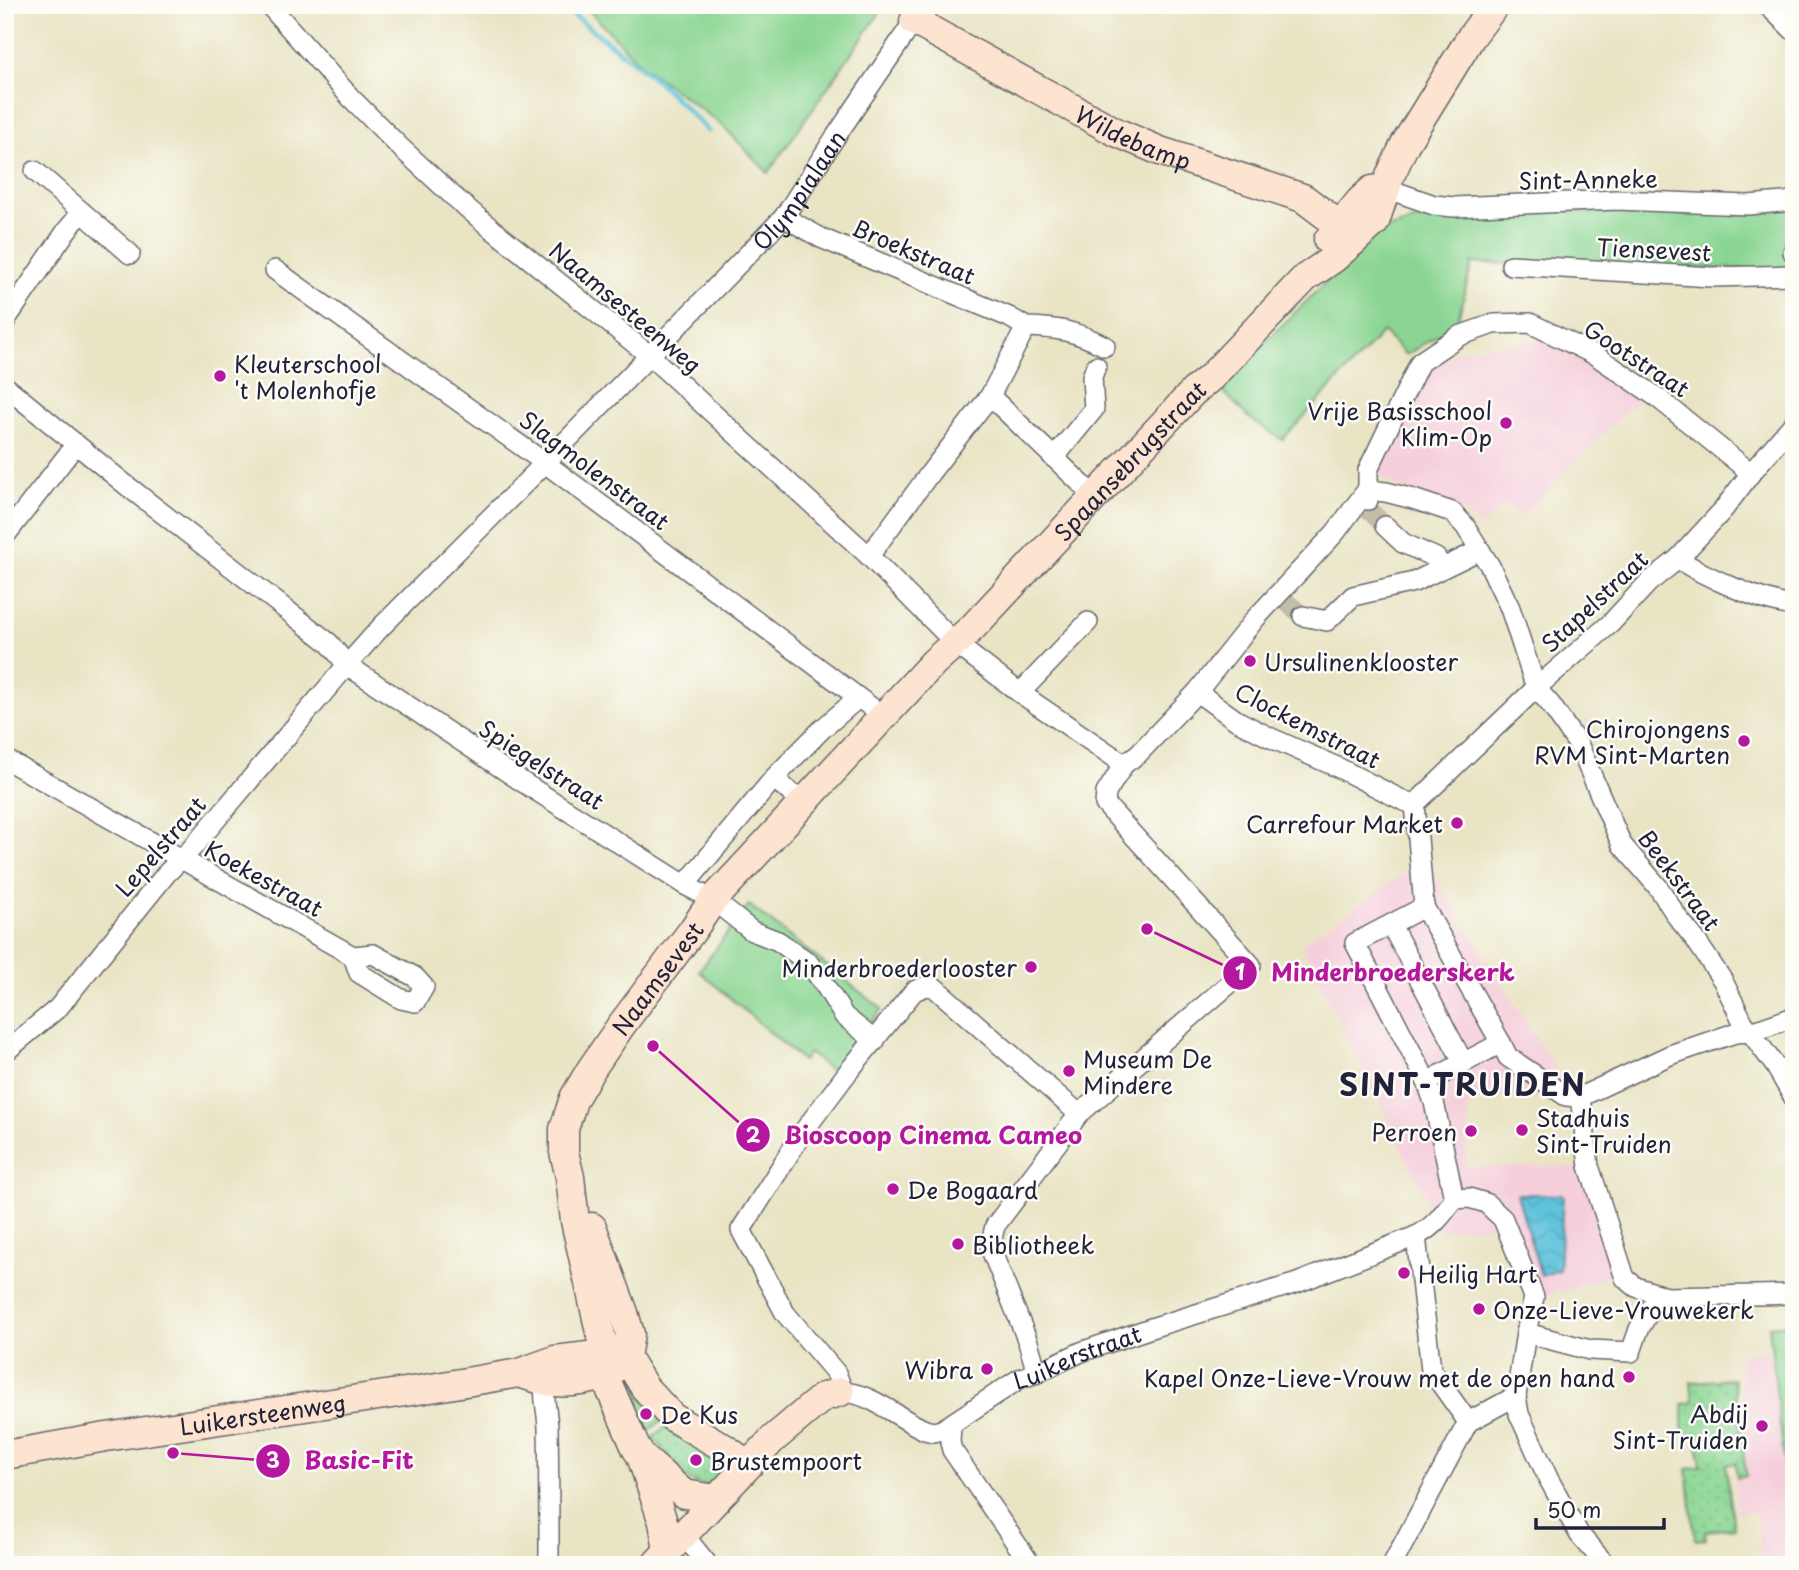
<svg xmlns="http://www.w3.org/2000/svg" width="1799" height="1570" font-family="'Playpen Sans',sans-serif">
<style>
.built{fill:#f5cfdb}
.grass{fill:url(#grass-dots);stroke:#567c66;stroke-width:2}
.green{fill:#8ad592;stroke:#567c66;stroke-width:2}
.water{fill:url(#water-waves);stroke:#40728c;stroke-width:2}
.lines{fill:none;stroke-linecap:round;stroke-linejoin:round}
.stream{stroke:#5ec3dc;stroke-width:5}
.street-tunnel{stroke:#c1bda9;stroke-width:19;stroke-dasharray:19 10;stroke-linecap:butt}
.street-casing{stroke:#68666b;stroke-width:22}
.secondary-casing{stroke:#68666b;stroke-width:31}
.street{stroke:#fff;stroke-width:19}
.secondary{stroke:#fde4d1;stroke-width:28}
.poi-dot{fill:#b5179e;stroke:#fdfcf7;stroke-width:2.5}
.labels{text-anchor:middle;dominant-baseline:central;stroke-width:5;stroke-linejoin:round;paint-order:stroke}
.street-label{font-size:23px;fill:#22223b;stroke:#fdfcf7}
.poi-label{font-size:23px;fill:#22223b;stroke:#fdfcf7;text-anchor:start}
.district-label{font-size:30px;font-weight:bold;letter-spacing:2px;fill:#22223b;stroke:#fdfcf7}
.leader{fill:none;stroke:#b5179e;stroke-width:2.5}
.callout-dot{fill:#b5179e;stroke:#fdfcf7;stroke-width:2.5}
.mark-label{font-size:21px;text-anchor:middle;font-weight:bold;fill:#fff}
.callout-label{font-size:24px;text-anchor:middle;font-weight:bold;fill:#b5179e;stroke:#fdfcf7;stroke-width:5;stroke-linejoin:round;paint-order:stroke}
</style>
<defs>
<pattern id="grass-dots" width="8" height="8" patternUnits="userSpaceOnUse" patternTransform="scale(1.75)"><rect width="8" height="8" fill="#8ad592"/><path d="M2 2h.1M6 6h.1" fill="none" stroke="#77b77f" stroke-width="1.8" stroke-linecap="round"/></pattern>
<pattern id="water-waves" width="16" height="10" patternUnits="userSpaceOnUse" patternTransform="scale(1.75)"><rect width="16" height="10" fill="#5ec3dc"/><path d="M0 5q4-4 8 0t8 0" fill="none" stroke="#51a7be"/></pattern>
</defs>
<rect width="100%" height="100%" fill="#fdfcf7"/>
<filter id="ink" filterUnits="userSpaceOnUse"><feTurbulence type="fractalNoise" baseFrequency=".0143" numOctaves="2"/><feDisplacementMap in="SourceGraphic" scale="14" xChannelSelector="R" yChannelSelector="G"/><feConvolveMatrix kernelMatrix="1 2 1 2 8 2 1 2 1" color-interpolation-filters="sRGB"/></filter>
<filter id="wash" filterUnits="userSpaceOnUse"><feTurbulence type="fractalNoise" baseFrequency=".00686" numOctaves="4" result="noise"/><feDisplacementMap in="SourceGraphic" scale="28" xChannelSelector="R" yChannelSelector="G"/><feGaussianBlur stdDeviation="1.57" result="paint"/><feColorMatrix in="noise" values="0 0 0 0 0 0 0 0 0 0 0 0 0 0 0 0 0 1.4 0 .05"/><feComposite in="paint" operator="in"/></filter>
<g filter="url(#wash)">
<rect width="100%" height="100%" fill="#e9e4c4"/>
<path class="built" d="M1542,341L1643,394L1520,518L1507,504L1480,527L1465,513L1398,487L1376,473L1423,372L1464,349Z
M1424,860L1576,1100L1470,1096L1465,1167L1595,1166L1626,1271L1527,1301L1500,1224L1442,1230L1301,944Z
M1769,1349L1785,1482L1794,1481V1565H1762L1756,1512L1737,1513L1735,1477L1747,1475L1739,1355Z"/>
<path class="grass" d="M620,1373L664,1419L649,1431L624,1403Z
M1734,1379L1746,1475L1737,1477L1736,1463L1726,1465L1734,1528L1705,1531L1706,1539L1695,1540L1687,1469L1701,1466L1697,1435L1688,1436L1683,1429V1404L1693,1403L1691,1382Z
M670,1423L722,1462C722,1470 721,1476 714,1482C692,1498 665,1452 653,1437Z"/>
<path class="green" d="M584,5H885L768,173L723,126L640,64Z
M1793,207V270L1472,263L1457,323L1406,355L1383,332L1282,440L1248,417L1216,384L1259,348L1377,232L1418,220L1479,211L1720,212Z
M749,905L882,1009L833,1072L809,1053L803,1061L699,971Z
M1794,1324V1478L1786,1479L1769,1326Z"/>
<path class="water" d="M1517,1194L1563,1195L1559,1270L1541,1276Z"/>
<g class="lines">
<path class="stream" d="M563,7L659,82L708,131"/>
</g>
</g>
<g filter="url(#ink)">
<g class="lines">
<path class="street-tunnel" d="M1368,509L1385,526
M1284,600L1303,616"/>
<defs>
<g id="street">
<path d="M269,5L351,98L400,147L453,196L487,225L649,355L869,556L955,643L1020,693L1124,764L1138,754L1197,692L1255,619L1335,533L1367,490"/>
<path d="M1767,5L1794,31"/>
<path d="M35,171L130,254"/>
<path d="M1385,188L1434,205L1454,207L1617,200L1748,205L1794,201"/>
<path d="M784,217L821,238L1009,317L1026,327L990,396L930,473L869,556"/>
<path d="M1793,252H1794"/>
<path d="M1511,265L1712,277L1794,275"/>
<path d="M275,270L545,463L883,716"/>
<path d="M5,321L67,230L82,212"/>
<path d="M1026,327C1059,328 1075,331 1105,346"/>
<path d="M5,386L126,485L329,643L347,665L524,783L685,885L713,900L752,931L778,941L808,962L826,987L844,1016L875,1041"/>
<path d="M990,396L1094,496"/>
<path d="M1054,458L1094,409L1092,377L1096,366"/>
<path d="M1367,490L1386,492L1413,499L1452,512L1465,526L1490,566L1510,608L1536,688L1551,705L1579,746L1622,845L1658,887L1678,918L1695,939L1723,981L1743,1022L1776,1067L1794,1098"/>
<path d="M1368,500V470L1420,362L1459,336L1493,324L1530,323L1595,355L1658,398L1751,473"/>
<path d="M1385,526L1403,543L1436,558L1442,568"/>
<path d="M5,536L76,444"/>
<path d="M1678,559C1706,577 1761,602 1794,606"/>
<path d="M1303,616L1327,621L1353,596L1414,582L1480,550"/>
<path d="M1197,692L1236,720L1269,737L1337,767L1404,801L1415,804"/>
<path d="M1020,693L1088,622"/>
<path d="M5,759L353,956L373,954L415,977L424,987L415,1002L401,999L359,973L353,956"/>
<path d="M774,778L803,804"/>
<path d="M1415,804L1536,688L1611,623L1648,583L1678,559L1723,510L1751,473L1794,423"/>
<path d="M1415,804L1424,907L1355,943L1427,1082L1434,1102L1454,1199"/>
<path d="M685,885L774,778L821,730L858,698"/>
<path d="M1424,907L1501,1043L1427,1082"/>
<path d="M1391,925L1463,1062"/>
<path d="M1501,1043L1508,1057L1566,1096L1580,1097L1670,1055L1735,1033L1751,1032L1794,1017"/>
<path id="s1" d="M5,1052L58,1008L166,874L193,847L347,665L381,627L545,463L784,217L834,139L914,21"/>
<path d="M1580,1097L1589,1166L1625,1278L1636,1287L1667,1297L1794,1294"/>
<path id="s2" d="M1079,1114L934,987L926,986L914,991L848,1072L803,1132L741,1230L785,1313L836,1373L840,1383V1392C869,1391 899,1419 925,1430L933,1432L942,1430L1019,1379L1037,1373L1081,1352L1154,1327L1297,1283L1416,1236C1433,1228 1443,1214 1454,1199L1469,1198L1486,1203L1503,1219L1534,1297L1526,1333L1516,1396L1519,1414L1548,1478L1579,1534L1606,1565"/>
<path d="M1416,1236L1431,1370L1468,1422"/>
<path d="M1526,1333L1590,1350L1631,1352L1639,1329L1659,1295"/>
<path d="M1037,1373L1028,1342L990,1247L995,1226L1079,1114L1251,965L1105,804L1106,793L1124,764"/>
<path d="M951,1426L950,1442L952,1450L1031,1565"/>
<path d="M683,1534L708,1565"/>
<path d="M549,1565C549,1520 549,1474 548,1429C548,1408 539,1392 550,1371"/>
<path d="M1392,1565L1468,1422L1516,1396"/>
</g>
<g id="secondary">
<path id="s3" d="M925,5L914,21L1116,132L1160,151L1303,198L1331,219L1354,241"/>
<path d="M1328,240L1360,201L1372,190L1385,188"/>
<path d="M592,1227L624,1313L630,1334L626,1357L645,1388L672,1417L726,1449L748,1465"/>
<path d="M519,1373C528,1376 537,1379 546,1381C568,1385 601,1381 617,1367"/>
<path id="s4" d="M5,1455L106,1437L425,1389L519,1373L555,1360L605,1354L626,1357"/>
<path d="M643,1458L684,1494L716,1499"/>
<path id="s5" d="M668,1550L663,1522L641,1456L636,1448L604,1375L605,1354L575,1221L570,1177L564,1152V1129L574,1098L590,1071L620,1027L692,931L713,900L934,662L973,627L1193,392L1211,377L1305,278L1333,259L1375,222L1390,176L1405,144L1471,37L1495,5"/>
<path d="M655,1565L772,1440L823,1397L840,1392"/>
</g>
</defs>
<use href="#street" class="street-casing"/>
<use href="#secondary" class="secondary-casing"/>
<use href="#street" class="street"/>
<use href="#secondary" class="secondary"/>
</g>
</g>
<g class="poi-dot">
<circle cx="220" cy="376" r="7"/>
<circle cx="1506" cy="423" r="7"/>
<circle cx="1250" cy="661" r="7"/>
<circle cx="1744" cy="741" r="7"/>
<circle cx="1457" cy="823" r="7"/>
<circle cx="1031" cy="967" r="7"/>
<circle cx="1069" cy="1071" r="7"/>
<circle cx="1522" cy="1130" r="7"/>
<circle cx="1471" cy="1131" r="7"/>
<circle cx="893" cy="1189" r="7"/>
<circle cx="958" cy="1244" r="7"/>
<circle cx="1404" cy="1273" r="7"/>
<circle cx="1479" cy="1309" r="7"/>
<circle cx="987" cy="1369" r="7"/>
<circle cx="1629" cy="1377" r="7"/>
<circle cx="646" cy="1414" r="7"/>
<circle cx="1762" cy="1426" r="7"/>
<circle cx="696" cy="1460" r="7"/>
</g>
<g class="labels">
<g class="street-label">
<text stroke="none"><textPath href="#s3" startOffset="268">Wildebamp</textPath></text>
<text transform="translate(1588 179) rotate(-1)">Sint-Anneke</text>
<text stroke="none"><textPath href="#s1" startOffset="1174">Olympialaan</textPath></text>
<text transform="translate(1654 249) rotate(3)">Tiensevest</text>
<text transform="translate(914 251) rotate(23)">Broekstraat</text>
<text transform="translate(626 307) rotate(40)">Naamsesteenweg</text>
<text transform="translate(1637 358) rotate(33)">Gootstraat</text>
<text stroke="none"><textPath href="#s5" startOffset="1318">Spaansebrugstraat</textPath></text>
<text transform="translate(595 470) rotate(37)">Slagmolenstraat</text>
<text transform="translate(1594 601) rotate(-43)">Stapelstraat</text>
<text transform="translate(1308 725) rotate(27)">Clockemstraat</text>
<text transform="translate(542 764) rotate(33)">Spiegelstraat</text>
<text transform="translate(160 846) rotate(-49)">Lepelstraat</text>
<text transform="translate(264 878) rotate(29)">Koekestraat</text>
<text transform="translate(1680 880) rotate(53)">Beekstraat</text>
<text stroke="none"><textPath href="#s5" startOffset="616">Naamsevest</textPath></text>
<text stroke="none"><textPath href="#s2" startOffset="968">Luikerstraat</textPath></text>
<text stroke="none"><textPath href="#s4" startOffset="261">Luikersteenweg</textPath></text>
</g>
<g class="poi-label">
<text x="234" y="363">Kleuterschool<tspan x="234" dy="26">'t Molenhofje</tspan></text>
<text x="1492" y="410" text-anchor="end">Vrije Basisschool<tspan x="1492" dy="26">Klim-Op</tspan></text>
<text x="1264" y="661">Ursulinenklooster</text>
<text x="1730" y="728" text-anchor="end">Chirojongens<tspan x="1730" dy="26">RVM Sint-Marten</tspan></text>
<text x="1443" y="823" text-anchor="end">Carrefour Market</text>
<text x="1017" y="967" text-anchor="end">Minderbroederlooster</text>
<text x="1083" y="1058">Museum De<tspan x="1083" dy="26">Mindere</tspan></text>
<text x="1536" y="1117">Stadhuis<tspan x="1536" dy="26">Sint-Truiden</tspan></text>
<text x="1457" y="1131" text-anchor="end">Perroen</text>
<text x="907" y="1189">De Bogaard</text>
<text x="972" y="1244">Bibliotheek</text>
<text x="1418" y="1273">Heilig Hart</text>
<text x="1493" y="1309">Onze-Lieve-Vrouwekerk</text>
<text x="973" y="1369" text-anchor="end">Wibra</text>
<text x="1615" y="1377" text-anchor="end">Kapel Onze-Lieve-Vrouw met de open hand</text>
<text x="1748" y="1413" text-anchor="end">Abdij<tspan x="1748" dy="26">Sint-Truiden</tspan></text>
<text x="660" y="1414">De Kus</text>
<text x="710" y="1460">Brustempoort</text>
</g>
<g class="district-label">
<text x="1463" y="1083">SINT-TRUIDEN</text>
</g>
</g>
<path class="leader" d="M1147 929L1240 973M653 1046L753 1135M173 1453L273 1461"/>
<g class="callout-dot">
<circle cx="1147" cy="929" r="7"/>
<circle cx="653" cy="1046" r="7"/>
<circle cx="173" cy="1453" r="7"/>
<circle cx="1240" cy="973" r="18"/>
<circle cx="753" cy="1135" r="18"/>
<circle cx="273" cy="1461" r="18"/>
</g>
<g class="mark-label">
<text x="1240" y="980">1</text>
<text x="753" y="1143">2</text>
<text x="273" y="1468">3</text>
</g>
<g class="callout-label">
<text x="1393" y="981">Minderbroederskerk</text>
<text x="933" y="1144">Bioscoop Cinema Cameo</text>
<text x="359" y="1469">Basic-Fit</text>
</g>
<rect width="1799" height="1570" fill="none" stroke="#fdfcf7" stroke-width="28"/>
<path d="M1536 1518v10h128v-10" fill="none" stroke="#22223b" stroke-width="3.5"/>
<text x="1547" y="1518" font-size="21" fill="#22223b" stroke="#fdfcf7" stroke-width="5" paint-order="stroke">50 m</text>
</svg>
